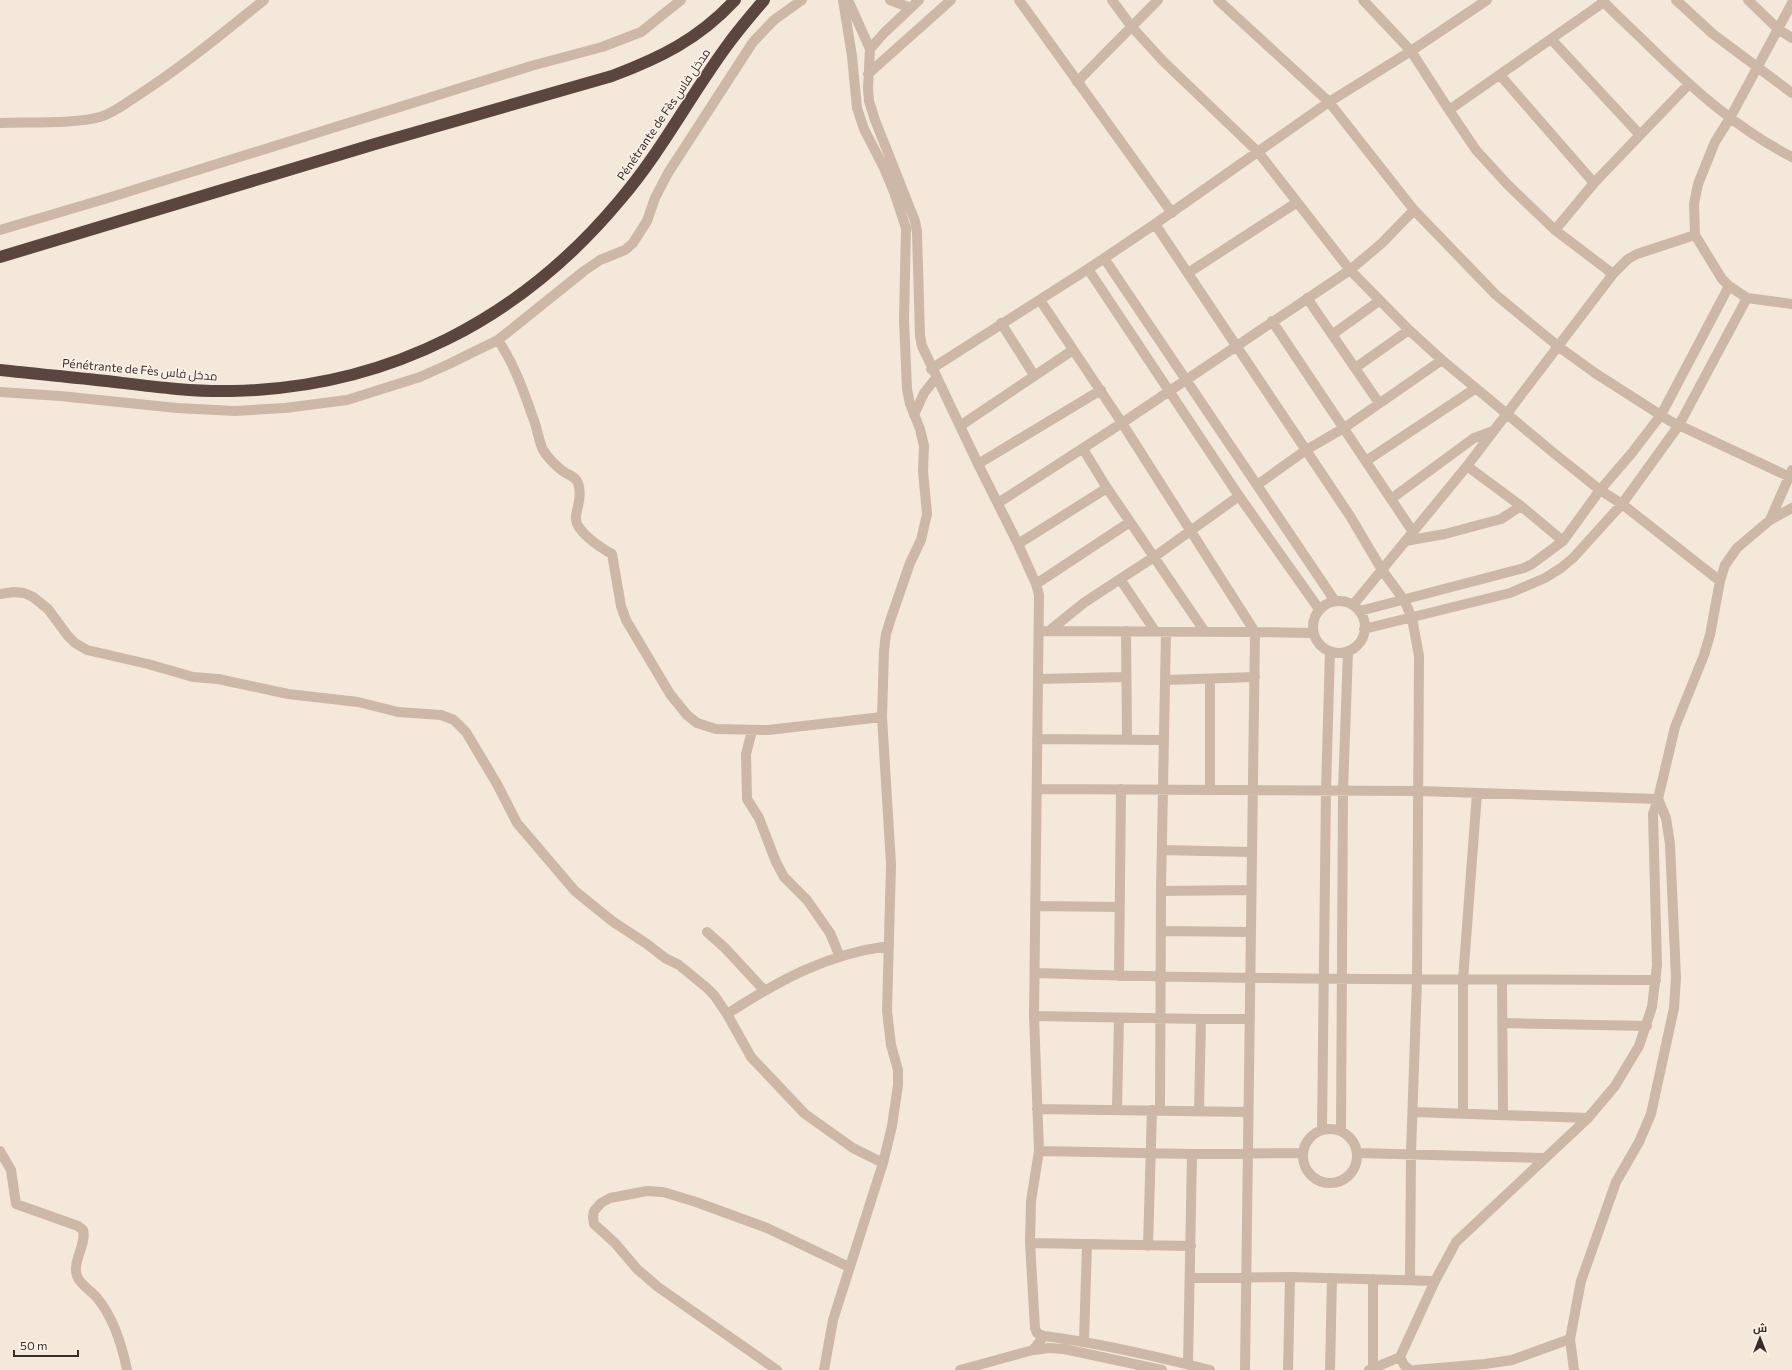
<svg xmlns="http://www.w3.org/2000/svg" width="1792" height="1370" font-family="Commissioner,Cairo,sans-serif">
<style>
.lines{fill:none;stroke-linecap:round;stroke-linejoin:round}
.minor{stroke:#cdb7a6;stroke-width:10}
.highway{stroke:#5a463e;stroke-width:12}
.labels{text-anchor:middle;dominant-baseline:central;stroke-width:3;stroke-linejoin:round;paint-order:stroke}
.street-label{font-size:12px;fill:#382c28;stroke:#fbf2e8}
</style>
<rect width="100%" height="100%" fill="#f4e8db"/>
<g class="lines">
<path class="minor" d="M848,0L870,49L868,88L869,101L875,120L915,221L917,232L920,336L922,346L978,464L1018,544L1036,584L1039,595L1034,1016L1039,1151L1031,1201L1030,1243L1035,1328L1037,1333L1044,1336
M890,0L911,8
M1019,0L1172,213
M1112,0L1131,26L1163,61L1258,152L1350,270L1409,330L1442,360L1555,454L1600,490L1622,504L1720,581
M1218,0L1329,102L1414,210L1496,295L1559,347L1595,373L1670,421L1792,478
M1602,0C1617,16 1633,30 1648,45C1692,88 1737,129 1792,157
M1676,0L1713,34L1792,93
M1748,0L1778,29L1792,38
M1792,3L1730,118L1715,142L1698,184L1694,204L1695,235L1722,279L1729,286L1747,298L1792,304
M1551,39L1640,135
M870,49L884,33L919,0
M868,74L951,0
M1500,75L1594,183
M1077,82L1158,0
M1449,110L1604,2
M0,123C29,122 74,124 100,117C114,113 126,103 137,96C182,67 223,33 264,0
M1155,224L1350,516L1382,570L1404,600L1412,618L1419,656L1417,980L1411,1153L1410,1279
M0,230L108,198L531,66L602,47L641,32L681,0
M1555,230L1594,183L1689,84
M1104,258L1335,601
M1088,269L1239,496L1319,609
M1188,273L1296,203
M1613,274L1628,259L1637,254L1695,235
M1307,298L1379,403
M1040,300L1122,423L1255,632L1245,1370
M1272,321L1413,532
M1001,323L1034,375
M1333,334L1379,301
M498,340C513,362 523,389 532,415C537,426 538,439 543,450C548,458 556,466 564,472C569,475 576,477 578,483C582,494 578,505 576,516C573,530 601,548 612,554L621,606L626,620L670,694L687,715L697,723L716,729L768,730L882,717
M1355,368L1409,330
M931,369L1088,269L1155,224L1329,102L1411,51L1487,0
M0,392L60,396L177,408L235,411L285,408L347,400L420,377L449,364L498,340L584,271L600,260L625,250L633,243L647,221L655,198L668,173L753,42L774,20L802,0
M914,415L924,393L936,378
M960,426L1073,350
M1083,449L1107,488L1205,632
M1366,461L1476,388
M978,464L1101,390
M1467,466L1521,506L1563,541
M1257,485L1306,450L1344,428L1442,360
M1391,499L1474,438L1493,431
M998,503L1122,423L1350,270L1382,243L1414,210
M1770,520L1792,470
M1405,541L1445,534L1501,519L1521,506
M1018,544L1107,488
M1120,579L1155,631
M1036,584L1130,522
M0,594L14,592L24,593L33,597L48,609L68,636L75,643L87,650L148,664L193,677L218,679L288,694L358,702L398,712L441,715L454,720L466,732L497,784L517,823L575,891L612,921L647,944L665,958L679,965L707,988L714,995L727,1014L751,1057L805,1114L853,1148L883,1163
M1313 627a26 26 0 1 1 52 0a26 26 0 1 1-52 0Z
M1353,605L1467,466L1613,274L1555,230L1508,185L1476,150L1449,110L1411,51L1363,0
M1360,611L1524,568L1532,564L1563,541L1600,490L1631,454L1661,415L1729,286
M1364,629L1510,593L1545,578L1561,568L1573,558L1622,504L1679,425L1747,298
M1040,631L1255,632L1313,633
M1049,631L1085,602L1154,557L1239,496
M1126,631L1127,739
M1039,679L1126,677
M1166,680L1255,677
M1210,680V790
M752,731L746,754L747,799L759,818L776,862L784,877L807,900L830,933L840,957
M1037,739L1164,740
M1037,789L1418,791L1658,799L1666,818L1670,844L1676,978L1674,1008L1651,1114L1639,1142L1616,1182L1581,1281L1570,1339L1574,1370
M1162,850L1251,852
M1161,891L1251,890
M1036,906L1119,907
M1161,931L1251,932
M707,932L725,948L764,990
M1035,973C1242,980 1449,979 1656,980
M1119,976L1121,789
M1502,980L1503,1114
M727,1014C778,981 826,954 889,946
M1034,1016L1201,1019L1199,1111
M1201,1019H1250
M1503,1023L1647,1026
M1037,1109L1248,1112
M1117,1109L1119,1018
M1160,1110L1161,891L1166,632
M1413,1112L1588,1118
M1463,1114V980L1477,793
M1303 1156a27 27 0 1 1 54 0a27 27 0 1 1-54 0Z
M1322,1130L1326,790L1330,651
M1341,1131L1343,791L1348,651
M0,1151L11,1170L16,1204L78,1226L83,1230C87,1244 72,1261 77,1276C80,1285 92,1291 98,1299C114,1319 122,1345 127,1370
M1039,1151L1192,1154L1303,1153
M1357,1153L1544,1158
M1030,1243L1191,1246
M1148,1246L1152,1110
M1191,1278L1290,1277L1435,1281
M1373,1279V1368L1375,1370
M1084,1341L1087,1244
M1033,1350L1049,1348L1064,1349L1162,1370
M1400,1357L1404,1365L1410,1370
M1188,1364L1192,1154
M777,1370L658,1287L637,1269L615,1243L594,1224L593,1217L594,1211L601,1203L610,1198L647,1191L663,1192L696,1202L767,1228L849,1267
M824,1370L833,1320L883,1163L892,1126L898,1085V1070L891,1045L887,1011L891,864L882,717L884,651L886,634L891,618L910,563L921,540L927,514L923,471L924,446L920,429L910,404L907,389L904,320L906,228L894,192L884,168L864,129L857,108L852,56L843,0
M960,1370L1033,1350L1044,1336C1100,1343 1155,1356 1210,1370
M1288,1370L1290,1277
M1330,1370L1332,1278
M1369,1370L1400,1357L1435,1281L1456,1242L1588,1118L1615,1086L1639,1046L1652,1007L1657,965L1653,814L1658,799L1675,727L1704,655L1710,635L1720,581L1725,565L1737,548L1770,520L1792,508
M1415,1370L1485,1364L1512,1360L1570,1339"/>
<path class="highway" d="M0,257L375,144L612,76C660,58 699,39 735,0
M0,370C35,374 71,377 106,381C148,386 190,392 232,391C388,388 521,319 620,200C662,151 691,94 729,43C740,28 752,14 764,0"/>
</g>
<g class="labels">
<g class="street-label">
<text transform="translate(663 114) rotate(-56)">Pénétrante de Fès مدخل فاس</text>
<text transform="translate(140 369) rotate(5)">Pénétrante de Fès مدخل فاس</text>
</g>
</g>
<g transform="translate(1760 1338)" stroke="#fbf2e8" stroke-width="3" paint-order="stroke">
<path d="M0-3L7 15L0 10L-7 15Z" fill="#382c28"/>
<text y="-6" font-size="11" font-weight="bold" text-anchor="middle" fill="#382c28">ش</text>
</g>
<path d="M14 1350v6h64v-6" fill="none" stroke="#382c28" stroke-width="2"/>
<text x="20" y="1350" font-size="12" fill="#382c28" stroke="#fbf2e8" stroke-width="3" paint-order="stroke">50 m</text>
</svg>
